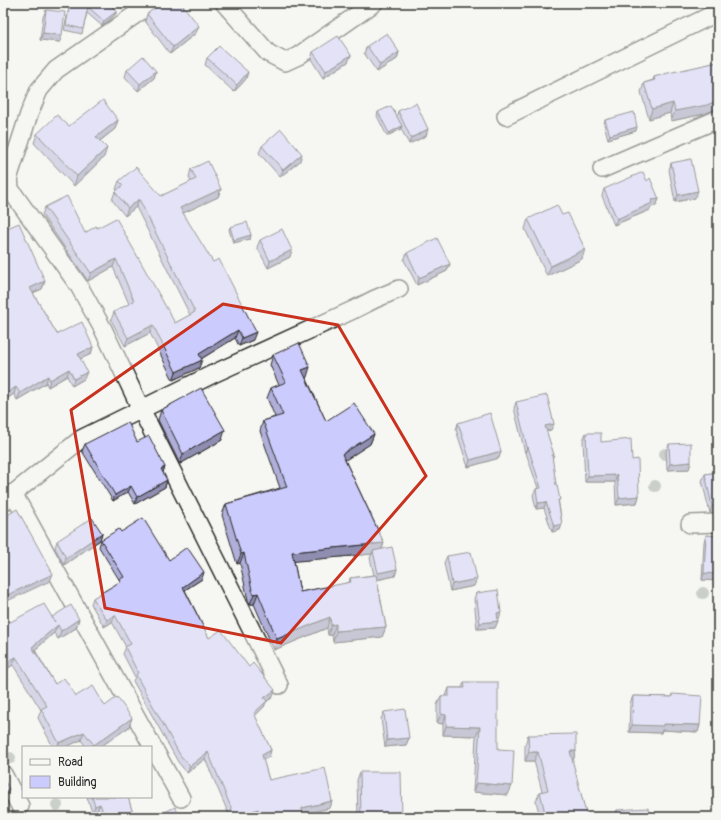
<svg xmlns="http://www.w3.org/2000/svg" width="721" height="820" font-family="Pangolin,sans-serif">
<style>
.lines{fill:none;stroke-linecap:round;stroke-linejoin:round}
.street-casing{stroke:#2b2b2b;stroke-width:20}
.street{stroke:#f6f6f2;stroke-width:17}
.tree{fill:#98a198}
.wall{fill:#afafda;stroke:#2b2b2b;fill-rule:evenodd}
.shaded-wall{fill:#8f8eb1;stroke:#2b2b2b}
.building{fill:#cccbfd;stroke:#2b2b2b}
.marked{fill:none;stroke:#c8321e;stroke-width:3;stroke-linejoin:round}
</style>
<rect width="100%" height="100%" fill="#f6f6f2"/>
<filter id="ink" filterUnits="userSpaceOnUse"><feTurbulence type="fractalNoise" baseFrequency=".025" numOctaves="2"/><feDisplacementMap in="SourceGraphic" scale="8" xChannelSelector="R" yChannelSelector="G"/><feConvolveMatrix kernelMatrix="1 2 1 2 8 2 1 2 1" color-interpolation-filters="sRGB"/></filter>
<g filter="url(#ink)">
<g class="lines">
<defs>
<path id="street" d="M152,3L56,70L39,90L29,114L9,176L10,189L79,286L103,329L141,409L279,685
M224,3L268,53L285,62L298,56L374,3
M506,116L718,12
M602,169L718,119
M13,493L181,798
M3,502L81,439L213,374L353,310L375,299L399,289
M690,524L718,523
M3,774L20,806"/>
</defs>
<use href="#street" class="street-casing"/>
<use href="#street" class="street"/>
</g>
<g class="tree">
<circle cx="665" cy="454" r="6"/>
<circle cx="655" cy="486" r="6"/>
<circle cx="703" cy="593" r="6"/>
<circle cx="10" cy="758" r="6"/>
<circle cx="57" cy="805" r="6"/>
</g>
<path class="wall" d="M70,3H108L117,11L115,15L102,26L87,13L83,29L82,34L64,30Z
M543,3H556L547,9Z
M46,10L60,42L40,40L43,17Z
M147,14L196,33L170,54L145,21Z
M367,46L399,52L397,59L377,72L364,53Z
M313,52L351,55L348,62L323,78L311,59Z
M207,58L246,79L234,92L205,65Z
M718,62V108L704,114L671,121L670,113L649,119L641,92L644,83L653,80L654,77Z
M127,70L156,71L154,78L138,91L125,77Z
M398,111L426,136L409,144L401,129L387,136L377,116L378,112L397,116Z
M118,120L115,129L100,141L104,157L74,186L34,143L37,134L69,126Z
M605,120L636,131L608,139L604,124Z
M262,146L300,161L280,177L259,153Z
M671,163L695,198L675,202L669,170Z
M191,169L221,189L218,197L183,213L253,340L239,346L235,338L201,359L199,368L173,380L150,333L125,346L111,320L114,312L129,304L113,267L88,281L42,215L45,207L85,233L97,228L175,323L190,315L136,207L125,216L112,200L115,192L117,190L116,189L119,181L161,196L191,182L189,177Z
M647,181L659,199L656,206L651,207L650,210L614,225L602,196L604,189Z
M528,219L582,259L547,276L525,229Z
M230,227L251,235L250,239L233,243L229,230Z
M3,230L45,281L42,289L33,293L57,334L93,347L91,354L80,359L84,379L72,386L67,376L48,387L46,383L17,400L14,394L3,401Z
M260,240L290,257L268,268L257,247Z
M407,253L450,264L447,271L417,285L404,260Z
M273,355L307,377H306L326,421L374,434L370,444L345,460L384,543L382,549L397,569L395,576L377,580L386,627L382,637L333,642L332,635H328L327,628L274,650L254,604H250L248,600L240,563L237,564L222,515L226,504L280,488L260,431L263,421L275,417L267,398L271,388L279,385L270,365ZM372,554L370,558L374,575L350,578L349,583L300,592L294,561Z
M516,402L551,430L546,431L554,455L552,459L562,524L560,530L552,532L544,508L536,509L533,495L536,489L538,488L526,453H525L514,408Z
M161,410L222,440L180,464L158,420Z
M458,423L501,451L499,458L468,467L456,430Z
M586,433L632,460L639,496L637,503L616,505L615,482H585L583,440Z
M137,442L165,467L163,472L167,480L165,487L135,504L128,492L113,501L82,451L85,444Z
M669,444L691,462L689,469L667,470L666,451Z
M718,472V514L710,513L702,481L705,474Z
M717,530L718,581L702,580L704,542L706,535L715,536Z
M121,532L202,579L185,590L209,638L273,697L266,702L264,707L255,716L271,750L269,757L263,760L269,780L332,801L330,808L302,814L303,817H256L255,815L251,817H230L205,759L187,773L178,762L133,681L135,677L123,654L126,647L112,622L104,627L91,604L93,598L119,583L120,581L99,547L101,540Z
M102,533L100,540L64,565L55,548L57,541Z
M447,556L474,586L450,591L444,563Z
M476,593L499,619L498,620L495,628L477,629L474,599Z
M52,617L79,619L76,628L58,639L54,633L35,650L55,684L76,696L105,706L129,727L100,747H86L81,740L66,747H53L38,718L41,710L13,665L3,671Z
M464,682L498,749L508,795L473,792L476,736L443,735V724L437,723V705L441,696H446L449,688H462Z
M672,694L700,725L698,732L662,730L661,733L629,732L630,703L633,696L671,697Z
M384,712L409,738L406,745L385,747L381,719Z
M528,735L576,751L573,761H572L587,817H540L536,801L540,792L542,791L534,761H525V745Z
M360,772L402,817H358L357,780Z
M87,797H128L134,817H100L97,811L92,812Z
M617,810L649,817H614Z"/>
<path class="shaded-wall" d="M549,3H556L547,9Z
M117,11L115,15L102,26L104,21Z
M199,26L196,33L170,54L173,47Z
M43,33L62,35L60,42L40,40Z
M399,52L397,59L377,72L380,65Z
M351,55L348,62L323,78L326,71Z
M156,71L154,78L138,91L140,84Z
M248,72L246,79L234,92L237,85Z
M718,100V108L704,114L671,121L675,111Z
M673,103L670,113L649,119L652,109Z
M118,120L115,129L93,146L96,137Z
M402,126L401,129L387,136L389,133Z
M637,127L636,131L608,139L610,135Z
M428,129L426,136L409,144L411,138Z
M107,148L104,157L74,186L77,176Z
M302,154L300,161L280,177L283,170Z
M221,189L218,197L177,216L180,208Z
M698,191L695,198L675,202L678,195Z
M139,199L136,207L125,216L128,208Z
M659,199L656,206L651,207L650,210L614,225L617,219L651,200Z
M251,235L250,239L233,243L234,240Z
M585,249L582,259L547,276L551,266Z
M292,250L290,257L268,268L270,261Z
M116,259L113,267L88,281L91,273Z
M450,264L447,271L417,285L419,278Z
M45,281L42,289L28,295L30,288Z
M153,325L150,333L125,346L128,338Z
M238,330L235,338L196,362L199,354Z
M256,332L253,340L239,346L242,338Z
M93,347L91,354L76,361L78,354Z
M202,360L199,368L173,380L176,372Z
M310,367L307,377L299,381L302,370Z
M69,369L67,376L48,387L50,380Z
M87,372L84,379L72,386L74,379Z
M48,376L46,383L17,400L20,393Z
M16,387L14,394L3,401V396Z
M554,424L551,430L542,432L545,426Z
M225,430L222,440L180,464L183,454Z
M374,434L370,444L338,465L342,454Z
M527,447H528L526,453H525Z
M501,451L499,458L468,467L470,460Z
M691,462L689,469L667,470L670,464Z
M165,467L162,474L161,469Z
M617,475L615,482H585L588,476Z
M167,480L165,487L135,504L137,497Z
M131,486L128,492L113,501L115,495Z
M639,496L637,503L616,505L619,498Z
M546,502L544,508L536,509L538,503Z
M712,506L718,507V514L710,513Z
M562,524L560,530L552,532L554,526Z
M102,533L100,540L64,565L66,558Z
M384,543L380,553L373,551L372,554L288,562L292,552Z
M244,553L240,563L237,564L241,554Z
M397,569L395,576L375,580L378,573Z
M204,572L202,579L180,593L183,587Z
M704,573L718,574V581L702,580Z
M53,574L50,581L3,603V597Z
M477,579L474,586L450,591L452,584Z
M258,593L254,604H250L254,594Z
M501,612L499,619L494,620L497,613Z
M115,615L112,622L104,627L107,620Z
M330,617L327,628L274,650L277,639Z
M79,619L76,628L58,639L61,631Z
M498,621L495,628L477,629L480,623Z
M336,624L332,635H328L331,625Z
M58,625L54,633L29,655L32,647Z
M386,627L382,637L333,642L336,631Z
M16,657L13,665L3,671V664Z
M275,690L273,697L266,702L264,707L251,720L254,713L264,698Z
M441,714L446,715L443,724L437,723Z
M132,718L129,727L100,747H93L94,745Z
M663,724L700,725L698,732L662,730L661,733L629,732L632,725Z
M446,726L480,727L476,736L443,735Z
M84,732L81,740L66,747H57L59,743Z
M409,738L406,745L385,747L387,740Z
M271,750L269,757L260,761L262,755Z
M570,751H576L573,761H566Z
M208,752L205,759L187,773L190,766Z
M529,752H538L534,761H525Z
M476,783L512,786L508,795L473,792Z
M9,789L5,799L3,800V791Z
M332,801L330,808L299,815L302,808Z
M100,804L97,811L92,812L95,806Z
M258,809L255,815L251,817H238Z
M272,813L271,817H260V816Z"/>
<path class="building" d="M70,3H108L117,11L104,21L88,7L83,29L66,25Z
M161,3H181L199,26L173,47L147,14Z
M46,10L65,12L62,35L43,33Z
M387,33L399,52L380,65L367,46Z
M338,36L351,55L326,71L313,52Z
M219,46L248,72L237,85L207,58Z
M143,56L156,71L140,84L127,70Z
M718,62V100L707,105L675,111L673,103L652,109L644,83L655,80L654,77L668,73Z
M3,78L6,81L3,85Z
M103,100L118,120L96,137L107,148L77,176L37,134L57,115L69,126Z
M416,103L428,129L411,138L398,111Z
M391,106L402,126L389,133L378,112Z
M634,112L637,127L610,135L605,120Z
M281,129L302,154L283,170L262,146Z
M691,159L698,191L678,195L671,163Z
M208,161L221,189L180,208L213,262L219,259L256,332L242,338L238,330L199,354L202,360L176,372L153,325L128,338L114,312L134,301L116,259L91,273L45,207L67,196L85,233L96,226L97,228L116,218L175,323L195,312L139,199L128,208L115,192L123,185L119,181L136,167L161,196L196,179L191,169Z
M643,172L647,181L650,178L659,199L651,200L652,203L617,219L604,189Z
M557,205L562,215L568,213L585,249L551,266L528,219Z
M247,222L251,235L234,240L230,227Z
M19,223L45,281L30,288L57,334L82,322L93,347L78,354L87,372L74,379L69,369L50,380L48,376L20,393L16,387L3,396V230Z
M282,229L292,250L270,261L260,240Z
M437,238L450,264L419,278L407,253Z
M299,343L310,367L302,370L326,421L354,403L374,434L342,454L384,543L292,552L300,592L351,582L350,578L376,575L386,627L336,631V624L331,625L330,617L277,639L258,593L254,594L252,590L244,553L241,554L226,504L287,487L263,421L283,415L271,388L286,382L273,355Z
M201,388L225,430L183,454L161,410Z
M547,395L554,424L545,426L554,455H552L556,485H557L560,500H558L562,524L554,526L546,502L538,503L536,489L541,488L528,447H527L516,402Z
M490,413L501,451L470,460L458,423Z
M128,422L137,442L149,436L165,467L161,469L167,480L137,497L131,486L115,495L85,444Z
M586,433H601V442L631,439L632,460L638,459L639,496L619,498L617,475L588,476Z
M691,443V462L670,464L669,444Z
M718,472V507L712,506L705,474Z
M17,509L53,574L3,597V518Z
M92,518L102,533L66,558L57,541Z
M143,518L169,560L187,547L204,572L183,587L209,638L221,630L249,667L253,663L275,690L264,698L267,701L254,713L271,750L262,755L269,780L325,768L332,801L302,808L303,817H273L272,813L260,816L258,809L238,817H235L208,752L190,766L180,755L136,675L138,673L125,647L131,644L115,615L107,620L93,598L121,581L120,579L124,577L101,540L119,529L121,532Z
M717,530H718V574L704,573L706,535L717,536Z
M392,547L397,569L378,573L373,551Z
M471,552L477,579L452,584L447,556Z
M498,590L501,612L497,613L498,621L480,623L476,593Z
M44,604L55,622L52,617L71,605L79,619L61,631L58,625L32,647L55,684L64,678L76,696L93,686L105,706L117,697L132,718L94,745L84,732L59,743L41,709L47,706L16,657L3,664V626Z
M464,682H498V749L514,750L512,786L476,783L480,727L446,726V715L441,714V696H449V688H465Z
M672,694L702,696L700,725L663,724V726L632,725L633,696L672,697Z
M405,709L409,738L387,740L384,712Z
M576,734V751H570L587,817H546L540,792L548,790L538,752H529L528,735Z
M360,772H401L402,817H361Z
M3,778L9,789L3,791Z
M92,797H128L134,817H105L100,804L95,806Z
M175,807L180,817H155Z
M648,808L649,817H617V810Z"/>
</g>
<path d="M0 0H721V820H0ZM223,304L338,325L426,476L281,643L105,608L71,410Z" fill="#f6f6f2" fill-opacity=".55" fill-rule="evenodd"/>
<path class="marked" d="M223,304L338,325L426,476L281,643L105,608L71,410Z"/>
<rect width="721" height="820" fill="none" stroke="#f6f6f2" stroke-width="16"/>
<rect x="8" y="8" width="705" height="804" fill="none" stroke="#2b2b2b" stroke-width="1.5" filter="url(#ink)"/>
<rect x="22" y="746" width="130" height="52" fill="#f6f6f2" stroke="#a5a5a2"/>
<rect x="30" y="759" width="20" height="6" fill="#f6f6f2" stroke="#a5a5a2"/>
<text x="58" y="766" font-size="12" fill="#2b2b2b">Road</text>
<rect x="30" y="776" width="20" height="12" fill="#cccbfd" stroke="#a5a5a2"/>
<text x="58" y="786" font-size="12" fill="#2b2b2b">Building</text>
</svg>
